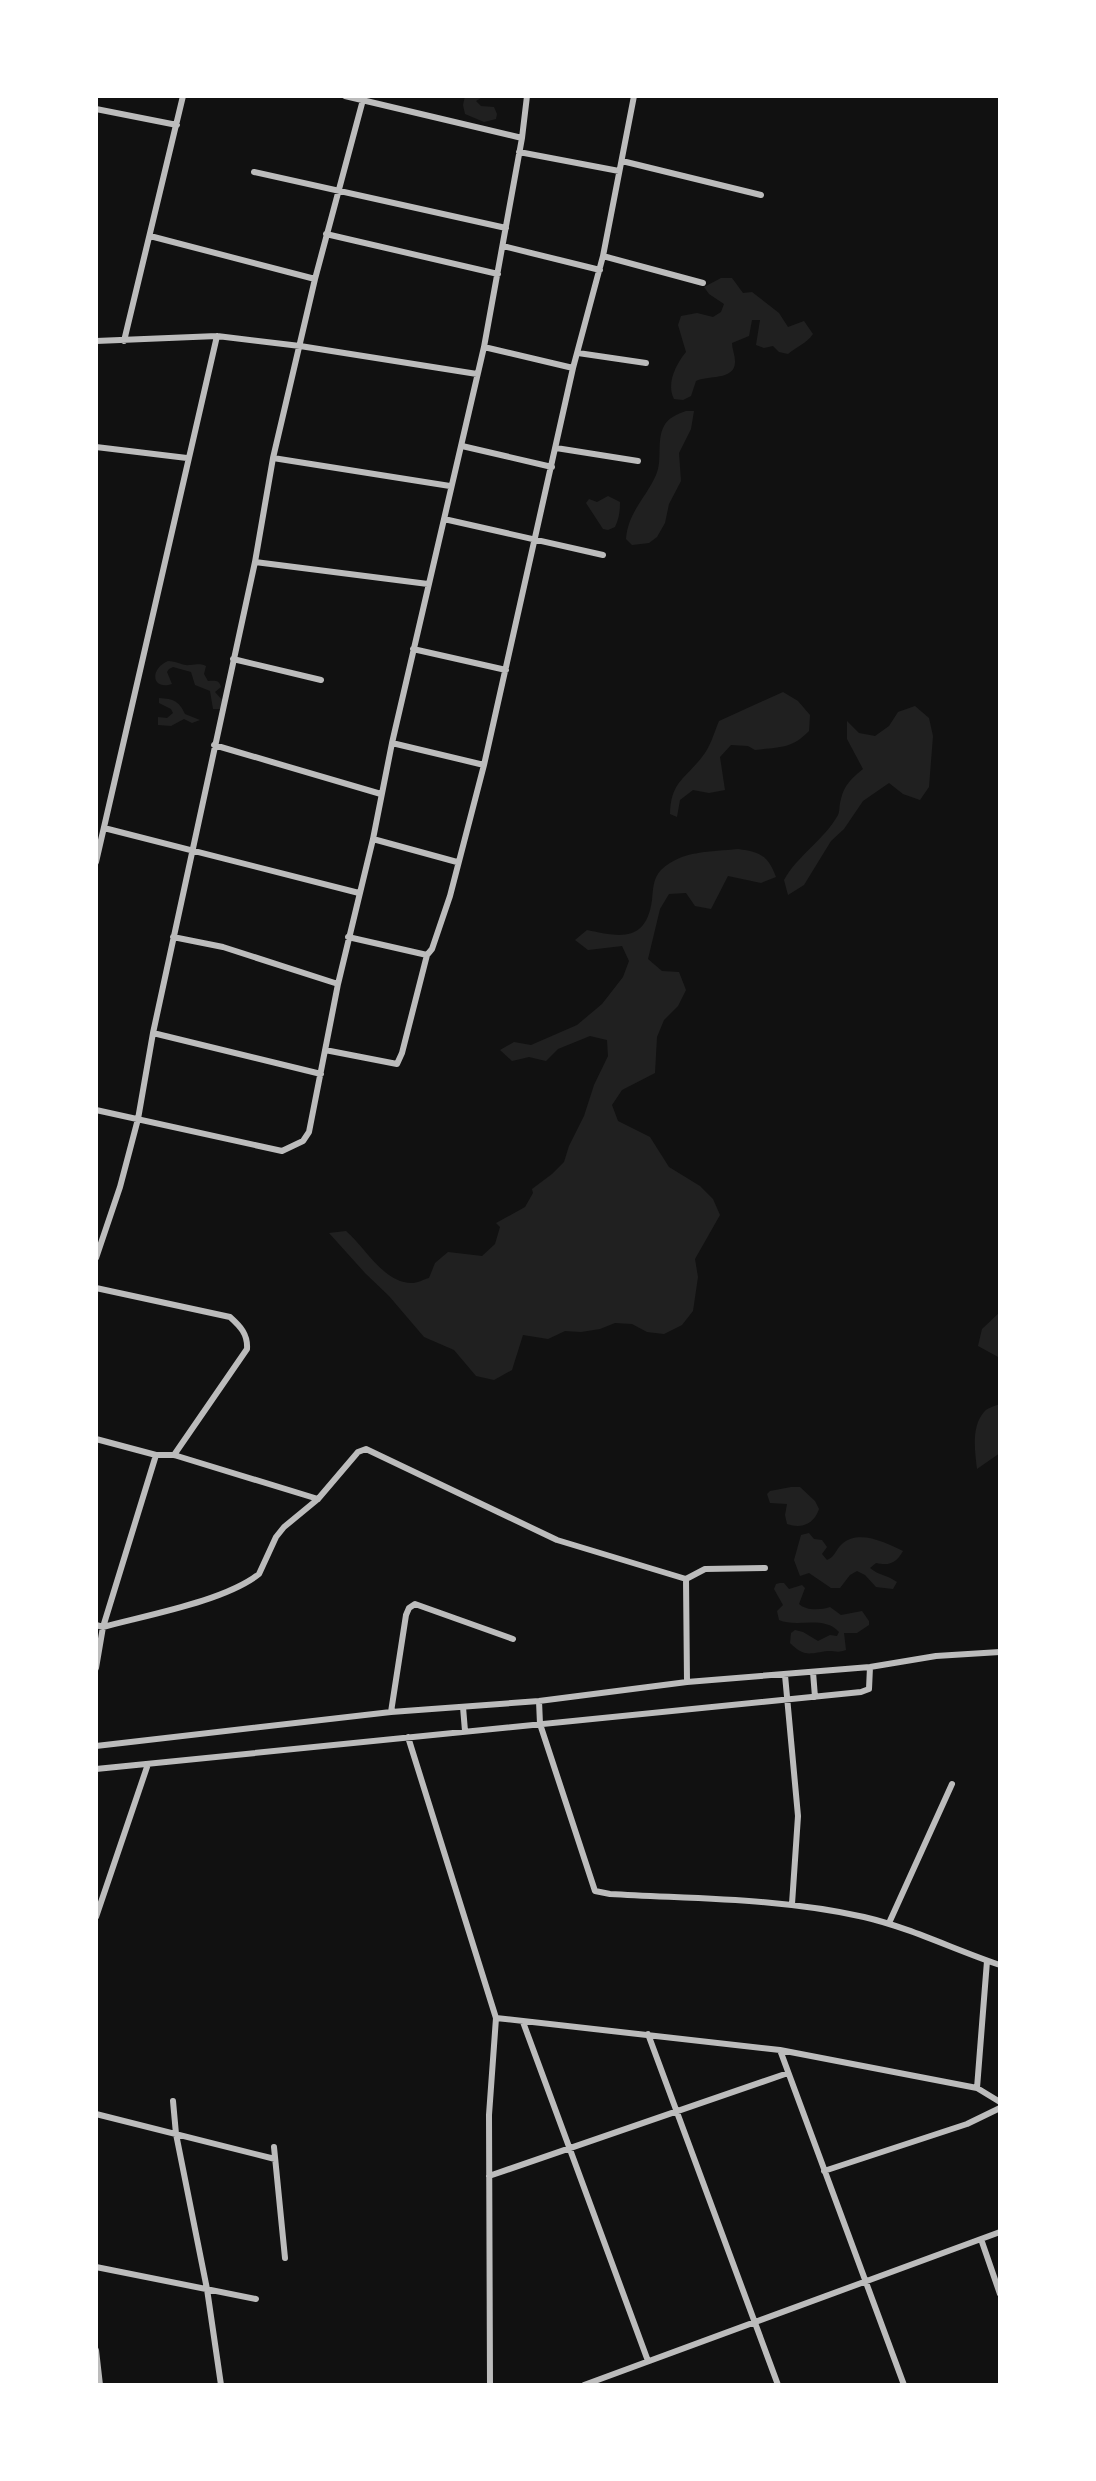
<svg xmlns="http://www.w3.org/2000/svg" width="1096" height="2481" font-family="'Source Sans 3',sans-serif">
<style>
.green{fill:#202020}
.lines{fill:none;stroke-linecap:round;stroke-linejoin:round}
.minor{stroke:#bcbcbc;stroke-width:6}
</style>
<rect width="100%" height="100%" fill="#111"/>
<path class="green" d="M465,96H484L476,101L481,106L494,107L497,114L496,119L484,122L465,114L463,105Z
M721,278H732L743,293L752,292L779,313L788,327L804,321L813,334C807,343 796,347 788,354L779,352L773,346L764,348L756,345L760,320H752L749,336L732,343C732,349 735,355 735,361C736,381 707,375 696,381L691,396L683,400L674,399C666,384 676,364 686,352L678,325L681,316L697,313L713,317L721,312L724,304L709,294L704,287Z
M686,411H694L691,429L679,453L681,481L669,504L665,523L657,537L649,543L632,545L626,539C628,512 646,498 656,475C663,460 656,441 664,426C668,418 677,414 686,411Z
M608,496L620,502C620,511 619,519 615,527L608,530L603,529L586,503L589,499L597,502Z
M168,661C177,661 182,666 190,665C197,665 198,663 206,666L204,674L208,681C214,681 219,679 221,687L215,692L224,702L222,709H213L210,691L195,685L191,672L173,667L169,669L167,672L172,684C152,691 149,669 168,661Z
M783,692L798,701L810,715L809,731C792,749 779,747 755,750L748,746L731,745L720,757L725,790L709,793L693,790L680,800L677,817L670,814C671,782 684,780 702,757C710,748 714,733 719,721Z
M159,698C174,699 179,701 185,714L200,720L192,723L184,719L171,726L158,725V717L167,718L173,713L171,709L159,703Z
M915,706L929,718L933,736L929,787L920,800L903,794L889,783L863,801L844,829L831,841L804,885L788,895L784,880C798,855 824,840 838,815C840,811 839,805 841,799C844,785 852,778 863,769L847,739V721L859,733L875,736L889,726L898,712Z
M738,849C761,852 768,856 776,877L761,883L728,876L711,909L695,906L686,893L669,894L660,909L648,959L662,971L679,972L686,990L678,1006L664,1020L657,1037L655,1073L622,1090L612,1105L618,1121L650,1137L669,1167L700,1186L713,1199L720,1215L695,1259L698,1277L693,1311L682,1325L664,1334L647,1332L632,1324L615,1323L600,1329L581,1332L565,1331L548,1339L523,1335L512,1370L494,1380L476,1376L454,1350L424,1337L389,1296L365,1273L329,1233L346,1231C365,1247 384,1284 413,1283C418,1283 424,1279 429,1278L435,1263L448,1252L482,1256L495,1244L500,1227L496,1223L525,1207L533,1193L532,1189L552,1174L564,1162L569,1146L584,1116L594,1085L608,1056L607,1040L590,1036L558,1049L546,1061L529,1057L512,1061L500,1050L514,1042L531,1045L577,1025L602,1004L623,977L629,961L622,946L588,950L575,940L587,930C620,937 646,943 652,900C653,890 653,878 661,870C682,850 711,852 738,849Z
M1000,1312V1358L978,1346L982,1329Z
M1000,1404V1453L977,1469C975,1451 971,1427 984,1412C987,1408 995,1406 1000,1404Z
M791,1487H800L815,1501L819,1509C814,1524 802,1529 787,1524L785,1515L787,1504L770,1503L767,1494L770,1491Z
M809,1533L814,1539L822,1540L827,1547L822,1554L827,1560C836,1556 835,1550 842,1544C859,1529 886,1543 903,1551C896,1563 890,1566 876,1563L870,1568C878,1575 887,1575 897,1582L893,1589L876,1587L865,1575L857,1571L850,1575L840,1588H831L809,1573L800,1576L794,1560L801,1535Z
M780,1583H784L789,1589L802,1585L805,1588L799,1604C806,1611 821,1610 830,1607L841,1615L862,1611L869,1621V1625L857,1633H844L846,1650C838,1653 836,1651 828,1651C810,1653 805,1658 790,1643L791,1633L795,1630L803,1632L818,1641L830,1635L837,1636L839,1632C824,1615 796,1628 779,1620L777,1611L783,1605L774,1589L776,1584Z"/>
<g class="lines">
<path class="minor" d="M345,96L522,138
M96,109L177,125
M519,152L619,171
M622,161L761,195
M254,172L506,228
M326,234L498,274
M150,236L315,279
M503,246L600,270
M603,256L703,283
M96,341L217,336L300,346L477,374
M124,341L183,96
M484,347L573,368
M578,353L646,363
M462,446L552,467
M96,447L187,458
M556,448L638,461
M273,458L450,486
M444,519L603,555
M255,562L428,584
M413,649L506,670
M233,659L321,680
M392,743L484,765
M214,745L381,794
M104,828L359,893
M373,839L457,862
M96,862L217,336
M173,937L223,947L338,984
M348,937L427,955
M153,1033L321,1074
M325,1050L397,1064L402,1053L427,955L432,949L450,896L484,765L573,368L603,256L634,96
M96,1110L282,1151L303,1141L309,1132L338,984L373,839L392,743L484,347L522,138L527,96
M96,1258L120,1187L138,1119L153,1033L255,562L273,458L315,279L364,96
M96,1288L230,1317C240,1326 248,1334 247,1349L174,1455
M96,1439L156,1455H174L318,1499
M686,1579L705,1569L765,1568
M96,1625L103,1627C147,1615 225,1601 259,1574L276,1537L284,1527L318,1499L358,1452L366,1449L557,1540L686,1579L687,1682
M96,1668L103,1627L156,1455
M813,1672L815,1697
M785,1675L798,1816L792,1904
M539,1701L540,1724L595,1891L610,1894C694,1899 781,1898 864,1917C911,1928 955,1950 1000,1965
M463,1707L465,1731
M391,1712L406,1615L409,1608L415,1604L513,1639
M408,1737L496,2018L489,2115L490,2385
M96,1746L391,1712L539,1701L687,1682L870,1667L936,1656L1000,1652
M96,1769L861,1692L869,1689L870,1667
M96,1917L148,1764
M889,1923L952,1784
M496,2018L780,2050L977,2088L1000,2102
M523,2022L648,2361
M648,2034L778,2385
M780,2050L904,2385
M977,2088L987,1961
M173,2101L176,2134L207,2289L221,2385
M96,2114L275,2159
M274,2147L285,2258
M824,2171L967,2124L1000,2108
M489,2176L788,2073
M981,2239L1000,2294
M96,2267L256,2299
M96,2350L100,2385
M584,2385L1000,2232"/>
</g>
<rect width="1096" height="2481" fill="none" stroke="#ffffff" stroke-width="196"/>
</svg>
